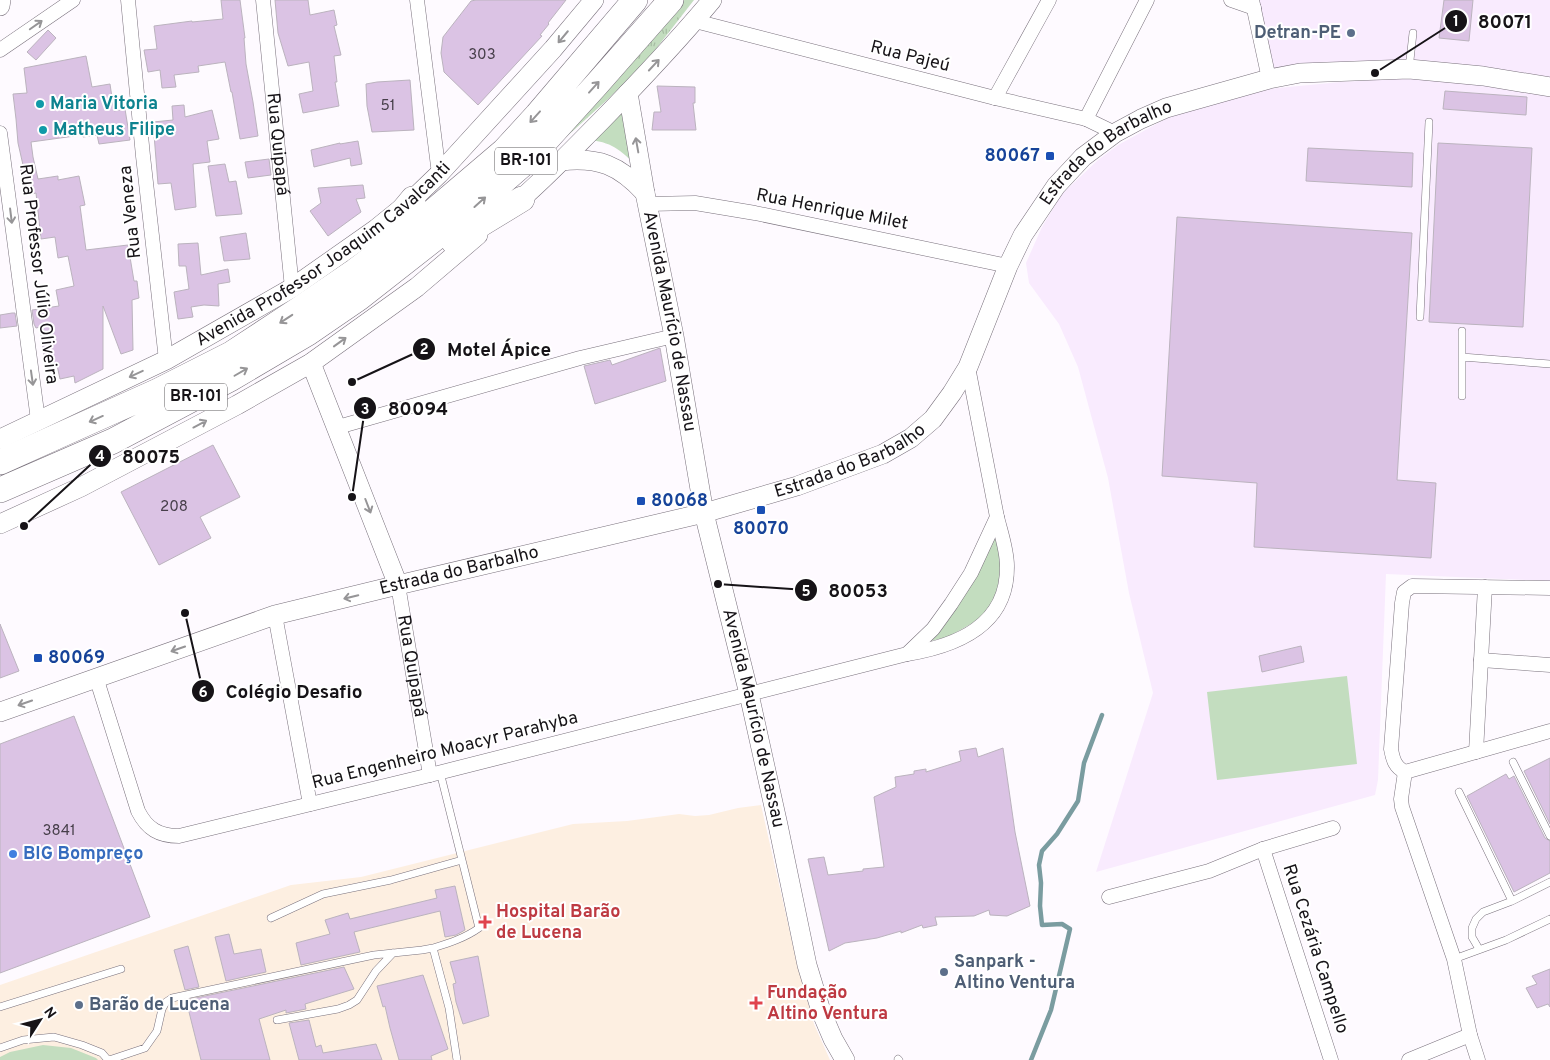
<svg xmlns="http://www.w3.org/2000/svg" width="1550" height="1060" font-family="Overpass,sans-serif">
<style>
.built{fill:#f9ebfe}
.medical{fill:#fdefe1}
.grass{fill:url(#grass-tufts)}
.green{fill:#c3ddbf}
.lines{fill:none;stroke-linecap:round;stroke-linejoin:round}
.stream{stroke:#7a9ca0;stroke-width:4.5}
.building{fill:#dbc3e4;stroke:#bbb3be}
.lane-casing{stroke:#79717c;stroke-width:8}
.street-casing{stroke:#79717c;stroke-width:15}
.secondary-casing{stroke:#79717c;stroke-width:20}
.highway-casing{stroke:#79717c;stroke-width:26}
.lane{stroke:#fff;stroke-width:7}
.street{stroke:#fff;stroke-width:14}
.secondary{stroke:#fff;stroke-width:19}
.highway{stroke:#fff;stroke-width:25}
.oneway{stroke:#969597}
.service-dot{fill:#5c6f8a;stroke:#fff;stroke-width:2}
.culture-dot{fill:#0f9aa8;stroke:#fff;stroke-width:2}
.transit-dot{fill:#1a4fb4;stroke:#fff;stroke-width:2}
.shop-dot{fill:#3f7fe0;stroke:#fff;stroke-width:2}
.health-dot{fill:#e0444e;stroke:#fff;stroke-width:2}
.labels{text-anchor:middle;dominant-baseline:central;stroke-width:4;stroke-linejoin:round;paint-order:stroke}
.number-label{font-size:15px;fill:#473f4a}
.shield{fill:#fff;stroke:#5c5a5d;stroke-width:1}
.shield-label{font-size:16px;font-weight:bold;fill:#161317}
.service-label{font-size:18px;font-weight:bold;fill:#4e5e75;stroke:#fff;text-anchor:start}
.street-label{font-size:18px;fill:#161317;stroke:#fff}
.culture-label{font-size:18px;font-weight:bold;fill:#0d838f;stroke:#fff;text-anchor:start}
.transit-label{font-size:18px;font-weight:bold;fill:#164399;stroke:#fff;text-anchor:start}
.shop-label{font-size:18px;font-weight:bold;fill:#366cbe;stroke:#fff;text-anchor:start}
.health-label{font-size:18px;font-weight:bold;fill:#be3a42;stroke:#fff;text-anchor:start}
.leader{fill:none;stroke:#161317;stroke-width:2}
.callout-dot{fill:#161317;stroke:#fff;stroke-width:2}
.mark-label{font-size:15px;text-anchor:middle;font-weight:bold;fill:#fff}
.callout-label{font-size:19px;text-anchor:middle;font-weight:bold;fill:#161317;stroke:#fff;stroke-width:4;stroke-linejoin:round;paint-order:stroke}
</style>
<defs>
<pattern id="grass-tufts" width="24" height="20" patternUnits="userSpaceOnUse" patternTransform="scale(1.25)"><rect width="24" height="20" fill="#c3ddbf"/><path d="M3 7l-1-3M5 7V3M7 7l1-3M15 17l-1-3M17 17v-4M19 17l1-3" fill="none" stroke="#a7bda3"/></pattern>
</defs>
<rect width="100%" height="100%" fill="#fefaff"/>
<path class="built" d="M1257,0H1550V83L1272,70Z
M1425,77L1550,92V581L1386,574L1378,780L1375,795L1096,872L1153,693L1129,593L1108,478L1078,367L1059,324L1029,283L1026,263L1042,227L1062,194L1098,160L1118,145L1171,116L1187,109L1258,90L1341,82Z"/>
<path class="medical" d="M761,805L796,959L814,1024L830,1060H0V985L291,885L361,877L573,824L627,821L679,814L695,816L709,815L738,808Z"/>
<path class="grass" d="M680,0H694L645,63L607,100L533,167Z"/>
<path class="green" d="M624,111L638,168C623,152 614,143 591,140Z
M997,531L1006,570L993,607L976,621L948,637L926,642Z
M1347,676L1357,764L1217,780L1207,692Z
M43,1045L71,1048L96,1058L98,1060H0V1057L10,1052Z"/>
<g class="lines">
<path class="stream" d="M1031,1060L1051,1010L1070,929L1062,924L1042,925L1040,906L1041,883L1039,865L1042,851L1057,834L1078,801L1084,763L1102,715"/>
</g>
<path class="building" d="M221,0H240L245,38H244L246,64L253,102L258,136L240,139L232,92H231L225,62L198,66L199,72L174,75L176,87L162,88L160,70L148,72L144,50L157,49L154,26L192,21V22L223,19Z
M275,0H308L310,15L334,10L337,25L334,26L341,55L334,56L337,82H335L339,106L303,113L299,94L313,91L309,62L288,66L278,33Z
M476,0H566L548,23L549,24L540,35L542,36L478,105L444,72L441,53L443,37L471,1Z
M1444,0H1473L1469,41L1439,38Z
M48,30L56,38L36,60L27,52Z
M86,56L92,87L110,84L114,111L125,109L130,140L99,144L97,135L83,137L82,135L31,142L33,157L38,179L58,176V180L79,176L85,205L80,206L86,250L128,245L134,281H137L139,298L132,300L133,350L121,354L103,306V369L75,383L74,376L60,379L57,365L46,368L40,327L36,328L34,324L32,310L59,306L56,290L74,286L68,256L58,258L55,237L41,239L36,193L27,195L20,166L23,165L18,143L16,119L13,94L27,93L24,68Z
M410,80L414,130L372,132L367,106L366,84L377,82Z
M657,86L695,87V103H693L696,130H652L654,112H661Z
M1445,91L1527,97L1526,115L1443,109Z
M184,105L185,117L212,110L219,139L207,141L210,162L193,164L196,207L175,210L171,183L158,184L153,122L173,120L172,106Z
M358,141L362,164L351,166L350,158L314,167L311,150L340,143V144Z
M1438,143L1532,148L1523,327L1429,322Z
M1308,148L1413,153L1412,187L1306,181Z
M269,159L271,175L248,178L245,162Z
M225,164L229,182L236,181L242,214L216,216L208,166Z
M363,185L365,198L356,199L361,212L328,236L310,211L321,203L318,188Z
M1177,217L1412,233L1397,480L1436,483L1431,558L1254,547L1257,483L1162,476Z
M246,233L250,259L224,261L220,237Z
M198,243L201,275L228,269L230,282L218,284L219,306L204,305L191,307L193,317L178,319L174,292L189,289L186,266H179L178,244Z
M12,313H15L17,326L0,328V315Z
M660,348L666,381L595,404L584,366L610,360L612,365Z
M213,445L240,497L200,517L211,538L159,565L121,492Z
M0,624L19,671L0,678Z
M1301,646L1304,662L1262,672L1259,656Z
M74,716L150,917L0,973V744Z
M976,748L978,757L1003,748L1015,832L1030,906L1007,916L990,915L989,910L974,916L935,917L937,925L923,928L922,925L901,933V931L877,938L845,943L829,951L808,859L824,857L828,875L863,871V869L884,867L874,797L896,787L895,777L914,774V771L926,769V772L961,761L959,751Z
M1550,758V824L1524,771Z
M1506,774L1509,779L1514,776L1545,838L1550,841V873L1514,892L1467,796Z
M455,886L465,930L456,935L445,937L440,911L354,932L360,952L301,965L296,943L330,934L325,920L348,913L350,919L437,898L435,890Z
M229,934L234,954L261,949L266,972L226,981L215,937Z
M188,946L199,987L185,990L174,950Z
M478,956L489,1016L463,1024L456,1002L453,984L456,983L450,962Z
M344,967L354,989L305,1004L306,1009L286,1013V1010L259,1019L270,1060H201L186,1000Z
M1550,969V1007L1548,1004L1537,1008L1526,988L1537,984L1532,976Z
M423,975L448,1049L431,1056L432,1060H399L390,1028L385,1006L383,1007L377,986Z
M309,1020L316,1047L321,1045L323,1053L376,1044L382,1060H299L289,1023Z"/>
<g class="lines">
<defs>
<path id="lane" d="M1409,69L1413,33
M1420,317L1429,122
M1462,331V357L1550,364
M1462,396V357
M1513,762L1550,836
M1459,792L1512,901
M271,918L323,894L391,880L462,860
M433,948C449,943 465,938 479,928L440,772
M1479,949L1472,937V928L1476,919L1483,912L1512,901L1550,882
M1454,959L1506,940L1550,919
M0,1007L121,969
M277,1020L338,1009L349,1005L357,1000L376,971L393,953
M0,1048L23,1040L54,1037L82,1045L102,1053L108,1060
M898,1059L899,1060
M109,1060L145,1048L157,1031L162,1009L166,1002L172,998L374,955L422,950L433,948L449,1008L457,1060"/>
<g id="street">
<path d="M128,0L143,156L166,360"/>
<path id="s1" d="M263,0L292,288"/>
<path d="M417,0L439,174"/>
<path d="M1231,0L1254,8"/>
<path d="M1252,0L1269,79"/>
<path d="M695,21L995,98L1086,119L1115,133"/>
<path d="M0,50L73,0"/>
<path d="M995,98L1049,0"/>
<path d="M1086,119L1147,0"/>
<path d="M0,133L38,420"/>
<path d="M648,204L695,203L755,213L1008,266"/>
<path d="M338,427L580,358L674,336"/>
<path id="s2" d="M398,585L430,775"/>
<path d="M275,615L310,804"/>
<path d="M907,654C956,646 1008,626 1007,566C1007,550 1001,533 997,517"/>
<path d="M1481,660L1550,665"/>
<path d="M96,677L138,811C147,829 159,836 179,836L430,775L907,654L933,629L951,604L971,573L997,517L968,367"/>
<path d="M1476,752L1485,587"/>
<path d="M1405,772C1395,767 1393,760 1391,749L1402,603L1404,592L1412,586L1550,588"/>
<path d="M1405,772L1401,799L1402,807L1454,959L1470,1035L1478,1060"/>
<path d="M1405,772L1550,731"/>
<path d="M1263,849L1331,1060"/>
<path d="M1109,897L1209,871L1263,849L1333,828"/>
<path d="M1409,1060L1470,1035"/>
</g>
<g id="secondary">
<path d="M0,6L1,0"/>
<path id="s3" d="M628,93L645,193L674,336L704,513L749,694L778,825L807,965L821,1011L833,1039L845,1060"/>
<path d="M561,161C599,157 619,165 645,193"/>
<path d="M513,206C544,180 572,150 601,121C639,82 677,42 712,0"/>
<path d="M311,363L398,585"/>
<path id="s4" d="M0,439L166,360L292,288L376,229L413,199L439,174L553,49L594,0"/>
<path d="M0,524L81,487L237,405L311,363L417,287L478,235"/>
<path id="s5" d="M0,712L275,615L398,585L704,513L797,486L883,454L911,438L933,419L952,393L968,367L1008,266L1023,235L1056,186L1083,157L1115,133L1141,119L1166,108L1269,79L1300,73L1409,69L1483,76L1550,87"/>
</g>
<path id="highway" d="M380,239L413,199
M453,241L522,199
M0,462L158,391L231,354L298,310L355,271L430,214L504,151L537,115L635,0
M0,490L113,441L230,379L308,333L359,298L466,214L530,158L597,84L671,0"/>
</defs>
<use href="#lane" class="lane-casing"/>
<use href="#street" class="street-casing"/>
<use href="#secondary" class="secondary-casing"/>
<use href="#highway" class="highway-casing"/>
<use href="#lane" class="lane"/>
<use href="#street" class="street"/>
<use href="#secondary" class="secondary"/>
<use href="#highway" class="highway"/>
</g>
<defs><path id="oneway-shaft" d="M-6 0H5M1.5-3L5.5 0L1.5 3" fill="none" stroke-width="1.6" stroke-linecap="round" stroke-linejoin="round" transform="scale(1.25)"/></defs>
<g class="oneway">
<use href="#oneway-shaft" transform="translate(36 25) rotate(-35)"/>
<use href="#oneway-shaft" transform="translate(563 37) rotate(130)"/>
<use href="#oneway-shaft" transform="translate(654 65) rotate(-47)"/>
<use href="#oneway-shaft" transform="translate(594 87) rotate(-48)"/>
<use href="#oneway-shaft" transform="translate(535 117) rotate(132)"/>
<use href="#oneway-shaft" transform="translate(637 145) rotate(-100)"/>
<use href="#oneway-shaft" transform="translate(480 202) rotate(-42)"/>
<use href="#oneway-shaft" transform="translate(11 216) rotate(83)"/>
<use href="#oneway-shaft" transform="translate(286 319) rotate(147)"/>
<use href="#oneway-shaft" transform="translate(340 342) rotate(-36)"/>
<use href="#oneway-shaft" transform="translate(241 372) rotate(-30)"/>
<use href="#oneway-shaft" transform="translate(136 374) rotate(155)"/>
<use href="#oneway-shaft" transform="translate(32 378) rotate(82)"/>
<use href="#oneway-shaft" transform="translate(96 419) rotate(156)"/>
<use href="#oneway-shaft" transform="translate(200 424) rotate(-28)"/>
<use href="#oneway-shaft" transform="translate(368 506) rotate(69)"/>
<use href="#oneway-shaft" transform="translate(351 597) rotate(166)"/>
<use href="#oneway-shaft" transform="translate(178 649) rotate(161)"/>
<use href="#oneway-shaft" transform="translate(25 703) rotate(161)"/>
</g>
<g class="service-dot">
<circle cx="1351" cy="33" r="5"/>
<circle cx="944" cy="972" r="5"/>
<circle cx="79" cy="1005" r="5"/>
</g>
<g class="culture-dot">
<circle cx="40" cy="104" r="5"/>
<circle cx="43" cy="130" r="5"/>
</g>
<g class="transit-dot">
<rect x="1045" y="151" width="10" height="10" rx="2.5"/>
<rect x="636" y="496" width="10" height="10" rx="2.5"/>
<rect x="756" y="505" width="10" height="10" rx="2.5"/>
<rect x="33" y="653" width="10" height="10" rx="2.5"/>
</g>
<circle class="shop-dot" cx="13" cy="854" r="5"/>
<g class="health-dot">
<path d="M482.5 914.5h5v5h5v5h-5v5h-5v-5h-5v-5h5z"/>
<path d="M753.5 995.5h5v5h5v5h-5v5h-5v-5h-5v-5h5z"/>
</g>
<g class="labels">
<g class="number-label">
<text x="482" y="55">303</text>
<text x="388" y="106">51</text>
<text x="174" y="507">208</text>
<text x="59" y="831">3841</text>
</g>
<g class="shield">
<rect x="495" y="147.5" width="62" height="27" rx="4"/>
<rect x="165" y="383.5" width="62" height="27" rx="4"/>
</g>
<g class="shield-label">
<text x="526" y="161">BR-101</text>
<text x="196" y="397">BR-101</text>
</g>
<g class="service-label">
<text x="1341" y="33" text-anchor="end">Detran-PE</text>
<text x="954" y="962">Sanpark -<tspan x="954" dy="21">Altino Ventura</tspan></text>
<text x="89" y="1005">Barão de Lucena</text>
</g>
<g class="street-label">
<text transform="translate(910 57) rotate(14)">Rua Pajeú</text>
<text stroke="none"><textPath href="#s1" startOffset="145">Rua Quipapá</textPath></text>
<text stroke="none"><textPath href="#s5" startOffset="1308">Estrada do Barbalho</textPath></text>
<text transform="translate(832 210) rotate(11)">Rua Henrique Milet</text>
<text transform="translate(131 212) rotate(-96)">Rua Veneza</text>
<text stroke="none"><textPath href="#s4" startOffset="374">Avenida Professor Joaquim Cavalcanti</textPath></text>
<text transform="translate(38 274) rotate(83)">Rua Professor Júlio Oliveira</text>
<text stroke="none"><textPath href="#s3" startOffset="232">Avenida Maurício de Nassau</textPath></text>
<text stroke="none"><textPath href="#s5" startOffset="888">Estrada do Barbalho</textPath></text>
<text stroke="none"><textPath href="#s5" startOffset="481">Estrada do Barbalho</textPath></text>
<text stroke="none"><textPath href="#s2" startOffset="82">Rua Quipapá</textPath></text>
<text stroke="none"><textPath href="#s3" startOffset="638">Avenida Maurício de Nassau</textPath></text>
<text transform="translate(445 751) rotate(-14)">Rua Engenheiro Moacyr Parahyba</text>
<text transform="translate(1315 949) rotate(72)">Rua Cezária Campello</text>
</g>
<g class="culture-label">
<text x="50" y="104">Maria Vitoria</text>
<text x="53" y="130">Matheus Filipe</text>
</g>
<g class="transit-label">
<text x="1040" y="156" text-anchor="end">80067</text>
<text x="651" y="501">80068</text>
<text x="761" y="529" text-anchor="middle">80070</text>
<text x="48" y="658">80069</text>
</g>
<g class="shop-label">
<text x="23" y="854">BIG Bompreço</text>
</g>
<g class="health-label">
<text x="496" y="912">Hospital Barão<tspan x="496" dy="21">de Lucena</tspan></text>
<text x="767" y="993">Fundação<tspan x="767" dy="21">Altino Ventura</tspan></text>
</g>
</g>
<path class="leader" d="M1375 73L1456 21M352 382L424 349M352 497L365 408M24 526L100 456M718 584L806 590M185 613L203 691"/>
<g class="callout-dot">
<circle cx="1375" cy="73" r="5"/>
<circle cx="352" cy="382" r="5"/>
<circle cx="352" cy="497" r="5"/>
<circle cx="24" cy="526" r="5"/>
<circle cx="718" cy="584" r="5"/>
<circle cx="185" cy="613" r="5"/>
<circle cx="1456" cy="21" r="12"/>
<circle cx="424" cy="349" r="12"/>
<circle cx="365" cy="408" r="12"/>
<circle cx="100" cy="456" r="12"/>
<circle cx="806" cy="590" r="12"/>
<circle cx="203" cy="691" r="12"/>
</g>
<g class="mark-label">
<text x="1456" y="26">1</text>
<text x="424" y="354">2</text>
<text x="365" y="414">3</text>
<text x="100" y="461">4</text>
<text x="806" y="596">5</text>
<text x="203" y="697">6</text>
</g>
<g class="callout-label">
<text x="1505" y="28">80071</text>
<text x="499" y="356">Motel Ápice</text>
<text x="418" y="415">80094</text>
<text x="151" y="463">80075</text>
<text x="858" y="597">80053</text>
<text x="294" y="698">Colégio Desafio</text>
</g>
<g transform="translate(40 1020) rotate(54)" stroke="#ffffff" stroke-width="4" paint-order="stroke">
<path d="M0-4L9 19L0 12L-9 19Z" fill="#161317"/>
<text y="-8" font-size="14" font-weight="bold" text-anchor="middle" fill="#161317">N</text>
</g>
</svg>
